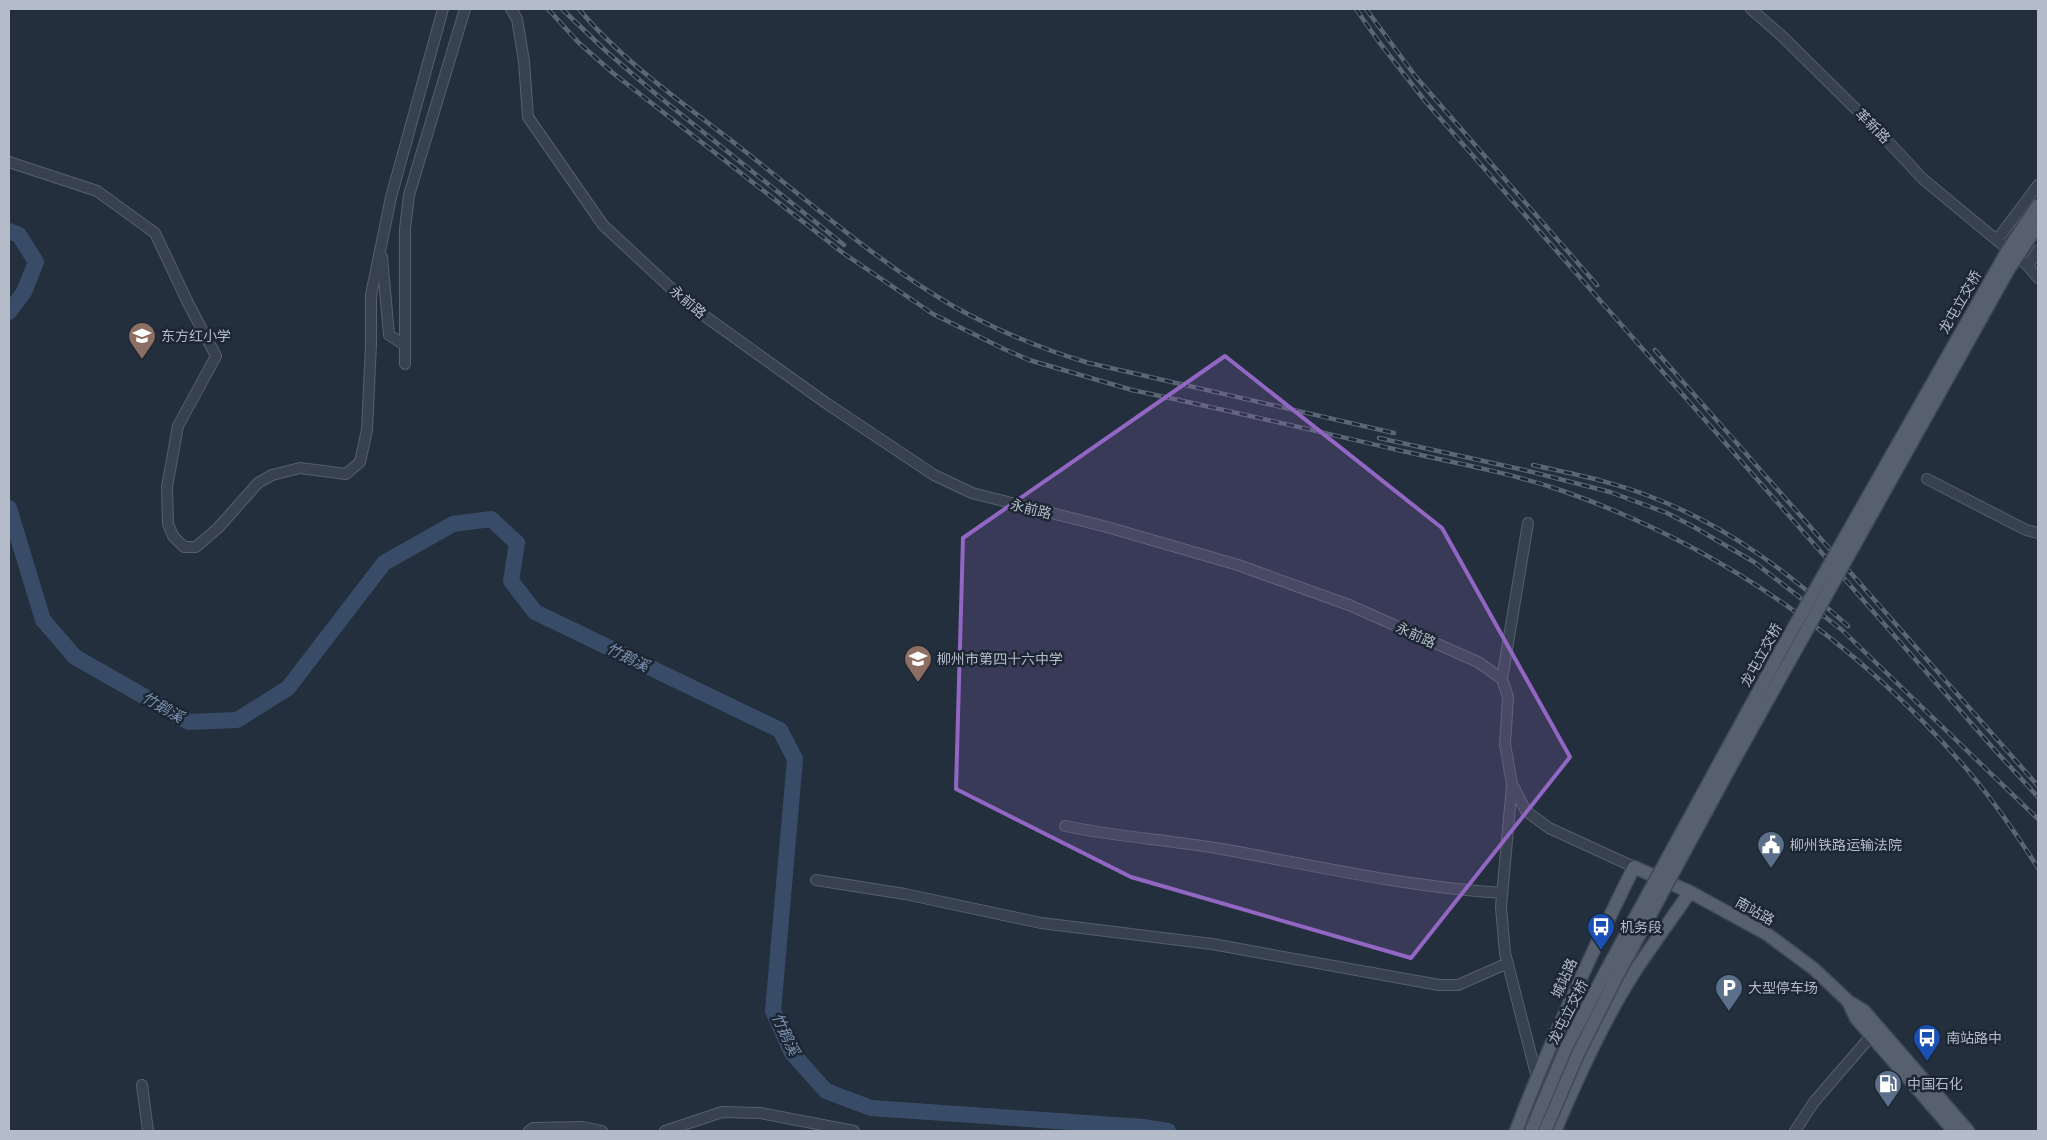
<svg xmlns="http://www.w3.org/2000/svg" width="2047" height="1140" font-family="Quicksand,'Noto Sans SC',sans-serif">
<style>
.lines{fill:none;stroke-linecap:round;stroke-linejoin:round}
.river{stroke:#394c67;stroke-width:16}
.minor-casing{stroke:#565f6c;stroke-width:12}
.major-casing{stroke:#414a57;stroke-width:15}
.minor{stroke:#38414e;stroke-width:10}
.major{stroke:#56606e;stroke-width:12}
.rail-casing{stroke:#5a6575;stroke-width:4.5}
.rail{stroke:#1d2633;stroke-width:2.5;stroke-dasharray:8;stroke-linecap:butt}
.major-bridge-casing{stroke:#414a57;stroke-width:15;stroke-linecap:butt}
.major-bridge{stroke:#56606e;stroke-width:12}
.marked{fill:#9266c3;fill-opacity:0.2;stroke:#9266c3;stroke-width:4;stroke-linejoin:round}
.labels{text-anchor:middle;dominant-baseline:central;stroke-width:5;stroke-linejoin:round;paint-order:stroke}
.street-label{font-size:14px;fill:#b4bcc9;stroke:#1d2633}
.poi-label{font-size:14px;fill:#b4bcc9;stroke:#1d2633;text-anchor:start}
.water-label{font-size:15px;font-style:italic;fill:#7c92b1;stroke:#1d2633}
</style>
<rect width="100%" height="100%" fill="#242f3e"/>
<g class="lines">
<path class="river" d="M9,231L19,235L36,262L24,292L9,312
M9,508L43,620L75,657L189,722L237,720L288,688L384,563L453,524L491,519L517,543L511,581L535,612L780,730L795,759L773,1011L792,1053L826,1091L871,1108L1143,1127L1168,1131"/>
<defs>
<path id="minor" d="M511,9L517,19L524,61L528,117L603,225L688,304L826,403L934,475L972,493L1107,527L1238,565L1349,605L1478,662L1502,679L1508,697L1505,744L1512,784L1526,811L1549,828L1634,867
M1751,9L1783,37L1881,134L1923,179L2028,266L2038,278
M9,162L97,191L155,233L188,303L216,356L178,426L167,487L168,524L173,536L184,547H196L218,528L258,483L272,475L300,468L346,474L360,462L367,430L371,344V295L391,197L443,9
M1997,240L2038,185
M382,257L389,335L405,345
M2028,266L2038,250
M405,364V229L409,195L465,9
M1927,479L2026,530L2038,533
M1502,679L1528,523
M1512,785L1501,907L1505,953L1537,1078
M1065,826C1117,837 1170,840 1222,849C1315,866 1408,887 1502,893
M816,880L905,894L1041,923L1212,944L1439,985H1458L1508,963
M142,1085L148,1131
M529,1131L533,1128L583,1127L602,1131
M665,1131L722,1112L760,1113L854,1131
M1795,1131L1814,1102L1871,1036"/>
<path id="major" d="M1848,1001L1856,1018L1954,1131
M1516,1131C1550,1041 1591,954 1634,867L1690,892L1767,934L1814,969L1848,1001L1864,1011L1968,1131
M1555,1131C1578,1076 1603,1021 1635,971C1653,944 1672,918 1690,892"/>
</defs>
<use href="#minor" class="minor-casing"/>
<use href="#major" class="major-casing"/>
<use href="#minor" class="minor"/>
<use href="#major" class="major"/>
<defs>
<path id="rail" d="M548,9L579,43L613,73L843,253L933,314L1004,349L1029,360L1132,390C1222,409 1312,430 1402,451C1456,463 1511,473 1563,491C1723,547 1860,644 1970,773C1995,803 2017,835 2038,868
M562,9L607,52L657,95L844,245
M579,9C620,59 685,105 737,145C806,199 877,262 953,306C996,330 1041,349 1089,363L1394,433
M1356,9L1379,42L1425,101L1993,748L2038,797
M1366,9L1416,77L1597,285
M1655,350L2038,786
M1379,438L1524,470L1610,492L1667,513L1694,527L1754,562L1842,630L2038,819
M1533,465C1573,474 1615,482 1654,498C1729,527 1789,573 1848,626"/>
</defs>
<use href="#rail" class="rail-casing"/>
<use href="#rail" class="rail"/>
<defs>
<path id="major-bridge" d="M1531,1131L1566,1048L1605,973L1780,652L2008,250L2038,205
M1545,1131L1578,1054L1616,978L1733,762L2008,270L2038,225"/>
</defs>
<use href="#major-bridge" class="major-bridge-casing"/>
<use href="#major-bridge" class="major-bridge"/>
</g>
<path class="marked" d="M1225,356L1442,528L1570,757L1411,958L1131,877L956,789L963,538Z"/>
<defs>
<symbol id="school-pin" viewBox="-11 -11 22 30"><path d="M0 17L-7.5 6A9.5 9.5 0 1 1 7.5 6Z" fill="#8d6e63" stroke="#1d2633"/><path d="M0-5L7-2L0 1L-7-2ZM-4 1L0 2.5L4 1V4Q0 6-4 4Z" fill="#fff"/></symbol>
<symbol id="civic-pin" viewBox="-11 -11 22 30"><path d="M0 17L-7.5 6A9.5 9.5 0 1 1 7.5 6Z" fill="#5c6f8a" stroke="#1d2633"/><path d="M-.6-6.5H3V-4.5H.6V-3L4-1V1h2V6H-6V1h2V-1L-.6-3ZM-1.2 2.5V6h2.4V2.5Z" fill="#fff"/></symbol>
<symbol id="bus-pin" viewBox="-11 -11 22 30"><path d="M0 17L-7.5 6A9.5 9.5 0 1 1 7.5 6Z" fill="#1a4fb4" stroke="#1d2633"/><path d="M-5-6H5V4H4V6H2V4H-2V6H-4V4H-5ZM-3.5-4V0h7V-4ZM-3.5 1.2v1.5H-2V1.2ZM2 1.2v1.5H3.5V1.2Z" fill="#fff"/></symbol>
<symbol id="parking-pin" viewBox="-11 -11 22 30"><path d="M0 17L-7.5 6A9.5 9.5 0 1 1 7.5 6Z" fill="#5c6f8a" stroke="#1d2633"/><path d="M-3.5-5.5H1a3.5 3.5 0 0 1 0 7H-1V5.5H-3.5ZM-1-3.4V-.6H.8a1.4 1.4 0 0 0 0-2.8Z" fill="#fff"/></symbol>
<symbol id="fuel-pin" viewBox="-11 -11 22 30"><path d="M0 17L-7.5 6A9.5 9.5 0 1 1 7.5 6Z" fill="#5c6f8a" stroke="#1d2633"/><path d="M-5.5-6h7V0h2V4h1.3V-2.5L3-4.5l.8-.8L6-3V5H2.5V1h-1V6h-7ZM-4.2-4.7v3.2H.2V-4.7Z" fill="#fff"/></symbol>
</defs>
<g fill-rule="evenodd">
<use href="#school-pin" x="126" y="320" width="32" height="43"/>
<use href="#school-pin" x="902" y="643" width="32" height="43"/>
<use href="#civic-pin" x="1755" y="829" width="32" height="43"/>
<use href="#bus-pin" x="1585" y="911" width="32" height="43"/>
<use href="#parking-pin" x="1713" y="972" width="32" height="43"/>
<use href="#bus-pin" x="1911" y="1022" width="32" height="43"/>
<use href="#fuel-pin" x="1872" y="1068" width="32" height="43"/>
</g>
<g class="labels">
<g class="street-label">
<text transform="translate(1873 126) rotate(45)">革新路</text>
<text transform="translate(688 302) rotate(40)">永前路</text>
<text transform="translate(1960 302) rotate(-60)">龙屯立交桥</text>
<text transform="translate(1031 509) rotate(14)">永前路</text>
<text transform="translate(1416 635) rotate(24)">永前路</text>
<text transform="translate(1761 655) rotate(-61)">龙屯立交桥</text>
<text transform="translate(1755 911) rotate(29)">南站路</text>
<text transform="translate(1564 978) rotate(-66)">城站路</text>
<text transform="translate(1568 1012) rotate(-63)">龙屯立交桥</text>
</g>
<g class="poi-label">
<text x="161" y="336">东方红小学</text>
<text x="937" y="659">柳州市第四十六中学</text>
<text x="1790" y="845">柳州铁路运输法院</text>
<text x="1620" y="927">机务段</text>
<text x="1748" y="988">大型停车场</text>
<text x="1946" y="1038">南站路中</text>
<text x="1907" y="1084">中国石化</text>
</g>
<g class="water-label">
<text transform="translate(628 657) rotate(26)">竹鹅溪</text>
<text transform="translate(163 707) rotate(30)">竹鹅溪</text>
<text transform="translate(786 1034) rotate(65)">竹鹅溪</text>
</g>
</g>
<rect width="2047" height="1140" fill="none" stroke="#b4bcc9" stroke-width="20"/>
</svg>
